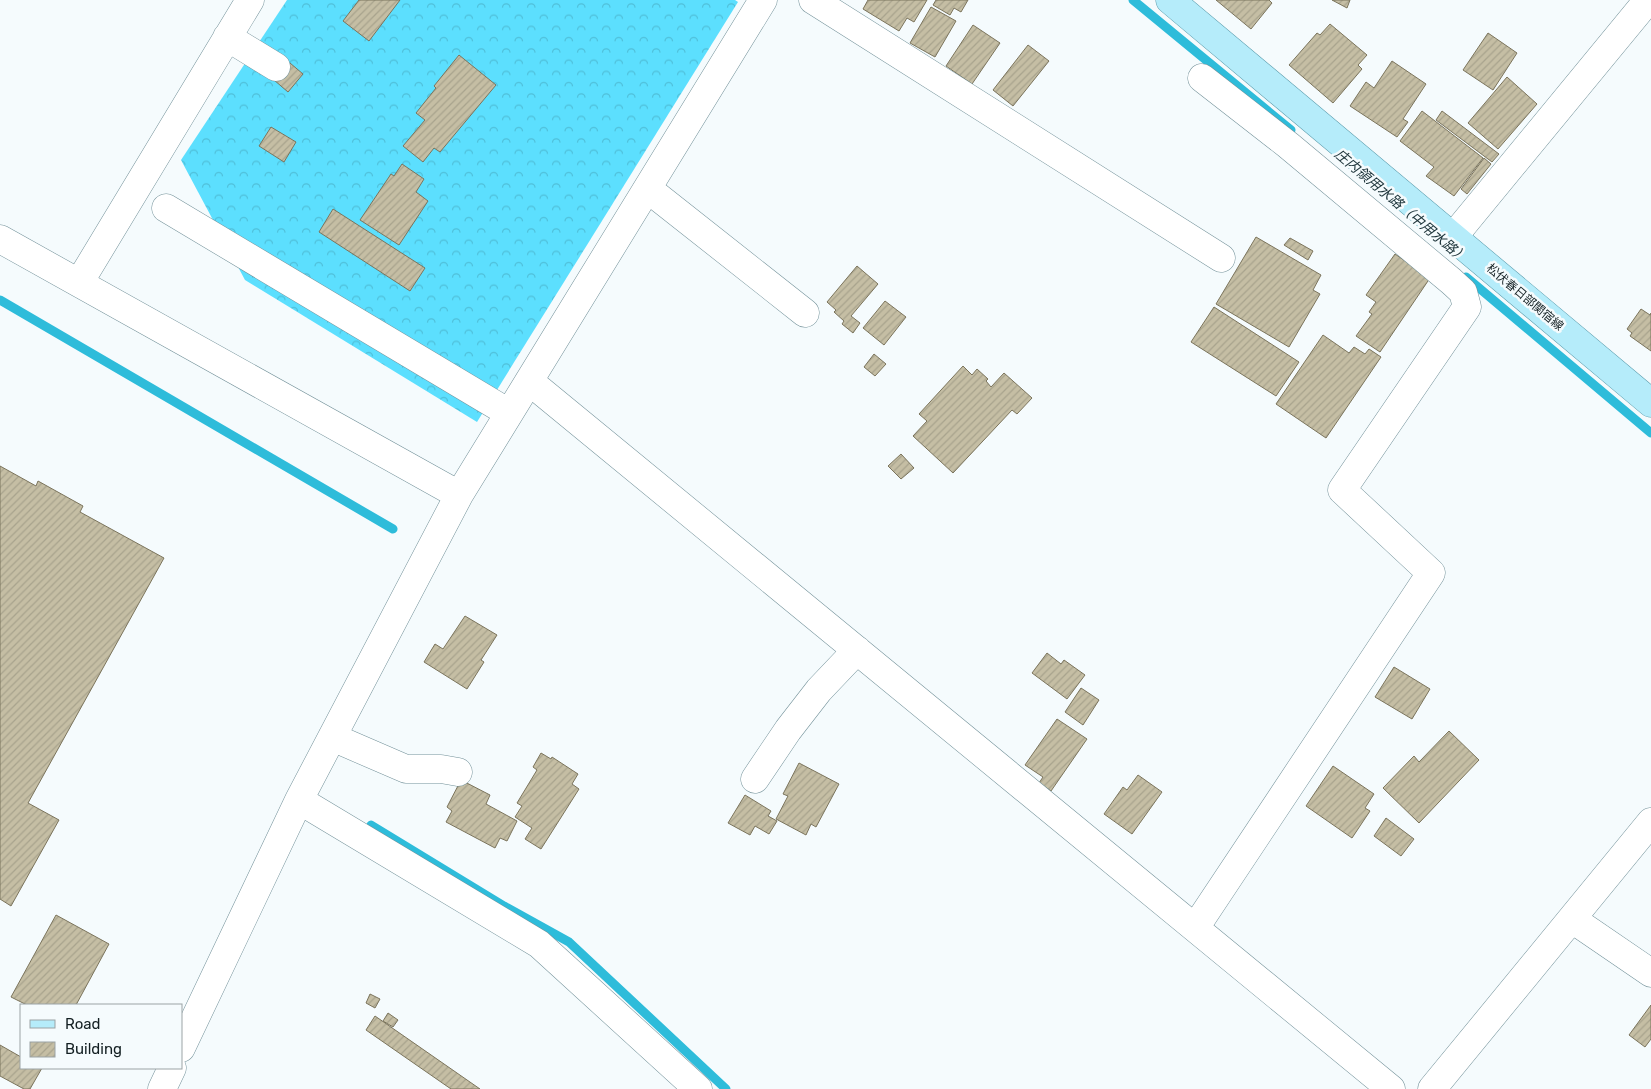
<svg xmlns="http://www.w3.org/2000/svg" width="1651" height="1089" font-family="Rubik,'Noto Sans JP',sans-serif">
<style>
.forest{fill:url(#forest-crowns)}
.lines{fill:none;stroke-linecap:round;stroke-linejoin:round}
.stream{stroke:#2ebcda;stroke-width:9}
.building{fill:url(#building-hatch);stroke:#7b745c}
.minor-casing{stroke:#74929a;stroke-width:29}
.major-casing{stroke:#5c9cac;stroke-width:29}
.minor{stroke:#fff;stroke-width:28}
.major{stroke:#b5ecfa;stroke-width:28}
.labels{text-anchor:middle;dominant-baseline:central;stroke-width:5;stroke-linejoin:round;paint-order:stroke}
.street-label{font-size:12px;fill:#131f22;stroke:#f5fbfd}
.water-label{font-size:14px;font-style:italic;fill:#1b3238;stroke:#f5fbfd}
</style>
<defs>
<pattern id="forest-crowns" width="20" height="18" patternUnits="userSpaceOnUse" patternTransform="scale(1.25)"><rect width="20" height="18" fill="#5cdffe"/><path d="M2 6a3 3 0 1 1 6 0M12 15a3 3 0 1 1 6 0" fill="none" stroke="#4fbfd9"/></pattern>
<pattern id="building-hatch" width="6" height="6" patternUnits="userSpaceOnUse" patternTransform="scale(1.25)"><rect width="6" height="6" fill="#c5bea4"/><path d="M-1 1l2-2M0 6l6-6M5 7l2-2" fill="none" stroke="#a8a38d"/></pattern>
</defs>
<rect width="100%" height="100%" fill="#f5fbfd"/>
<path class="forest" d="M287,0H735L738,2L477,422L245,280L181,160Z"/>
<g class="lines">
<path class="stream" d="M1133,0L1291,130
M1466,277L1651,433
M0,300L393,529
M371,825L504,906L569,942L726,1089"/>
</g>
<path class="building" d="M359,0H400L369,41L343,21Z
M868,0H927L914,22L907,18L899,31L863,9Z
M936,0H968L961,12L954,8L950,15L933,5Z
M1216,0H1269L1272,3L1251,29Z
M1332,0H1350L1347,8Z
M931,7L956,21L935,57L910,43Z
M1330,24L1367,55L1358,65L1362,69L1333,103L1289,65L1317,33L1320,35Z
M973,25L1000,43L972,84L946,66Z
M1488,33L1517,53L1493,90L1463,70Z
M1028,45L1049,61L1013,106L993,90Z
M459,55L496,85L440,152L434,148L423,162L403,146L425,120L416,113L436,88L434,86Z
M1392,61L1426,84L1403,119L1408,122L1397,137L1350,106L1366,82L1374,88Z
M290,63L303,74L288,92L274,80Z
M1507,77L1537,104L1498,149L1468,123Z
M1422,111L1483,158L1454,196L1426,176L1434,167L1400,141Z
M1442,111L1499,154L1492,162L1436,120Z
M271,127L296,142L284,162L259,146Z
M1484,158L1491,164L1467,194L1461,189Z
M402,164L424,179L416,192L428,201L399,245L360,220L391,174L394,176Z
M333,209L425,268L410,291L319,232Z
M1256,237L1321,275L1313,290L1320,294L1289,347L1216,304Z
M1290,238L1313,251L1308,260L1284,245Z
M1395,254L1430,278L1380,352L1356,336L1372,314L1369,312L1376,302L1366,295Z
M857,266L878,284L851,316L860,323L853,333L842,324L844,321L834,312L836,310L827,302Z
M885,301L906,317L884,345L863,328Z
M1214,307L1299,362L1276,396L1191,342Z
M1641,309L1650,315L1651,313V351L1630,336L1632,333L1627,329Z
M1323,335L1349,353L1354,347L1365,354L1369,349L1381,357L1326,438L1276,404Z
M874,354L886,364L875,376L864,367Z
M963,366L972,375L977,369L988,379L986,381L991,387L1004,373L1032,398L1017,414L1012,410L953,473L913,436L927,421L919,414Z
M901,454L914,468L901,479L888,466Z
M0,466L36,486L38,481L83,506L80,512L164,558L28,803L59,820L11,906L0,899Z
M465,616L497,635L481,660L484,662L467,689L424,662L435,644L443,649Z
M1047,653L1061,664L1064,660L1085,675L1067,699L1032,673Z
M1394,667L1430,689L1412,719L1375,697Z
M1081,688L1099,700L1083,725L1065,712Z
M1057,719L1087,739L1051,791L1039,783L1043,777L1025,765Z
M1449,731L1479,760L1419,823L1383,788L1414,756L1419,762Z
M541,753L551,759L552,757L578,774L572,784L579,789L541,849L525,839L532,828L515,817L522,806L517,803L537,770L533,767Z
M799,763L839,784L816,827L811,824L806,835L776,819L788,796L783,794Z
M1333,766L1374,794L1365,808L1370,811L1352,838L1306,806Z
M1138,775L1162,792L1132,834L1104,814L1123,787L1127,790Z
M461,780L490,795L486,804L517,821L507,841L500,838L495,848L446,822L452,811L447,807Z
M745,795L771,811L768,816L777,821L769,834L755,826L750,835L728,823Z
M1386,818L1414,839L1401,856L1374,836Z
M56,915L109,944L76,1005H27L11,997Z
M370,994L380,999L375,1008L366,1003Z
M1651,1005V1039L1645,1047L1629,1035Z
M388,1013L398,1020L393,1027L383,1021Z
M375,1016L480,1089H451L366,1030Z
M0,1045L21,1057V1068H42L30,1089H24L0,1076Z"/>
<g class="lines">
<defs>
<path id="minor" d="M813,0L1221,258
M227,37L276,67
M648,189L805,313
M166,208L509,413
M1453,237L1648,0
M0,239L459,495
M79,283L250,0
M529,381L1391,1089
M332,737L406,769H441L458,772
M755,779L788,730L819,690L857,650
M299,800L539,944L698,1089
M1572,919L1651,973
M1195,928L1431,573L1342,490L1467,307L1463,292L1451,281L1288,145L1202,78
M181,1048L299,800L459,495L763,0
M162,1089L172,1068
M1432,1089L1651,822"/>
<path id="major" d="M1170,0L1651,403"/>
</defs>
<use href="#minor" class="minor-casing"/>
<use href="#major" class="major-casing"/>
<use href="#minor" class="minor"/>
<use href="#major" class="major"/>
</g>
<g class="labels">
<g class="street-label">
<text transform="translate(1525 297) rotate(40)">松伏春日部関宿線</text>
</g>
<g class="water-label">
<text transform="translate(1401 206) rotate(40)">庄内領用水路（中用水路）</text>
</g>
</g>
<rect x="20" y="1004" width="162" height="65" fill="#f5fbfd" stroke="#9ba3a5"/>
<rect x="30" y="1020" width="25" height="8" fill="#b5ecfa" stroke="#9ba3a5"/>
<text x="65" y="1029" font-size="15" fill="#131f22">Road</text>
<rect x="30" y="1042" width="25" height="15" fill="url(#building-hatch)" stroke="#9ba3a5"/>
<text x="65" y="1054" font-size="15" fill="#131f22">Building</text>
</svg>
